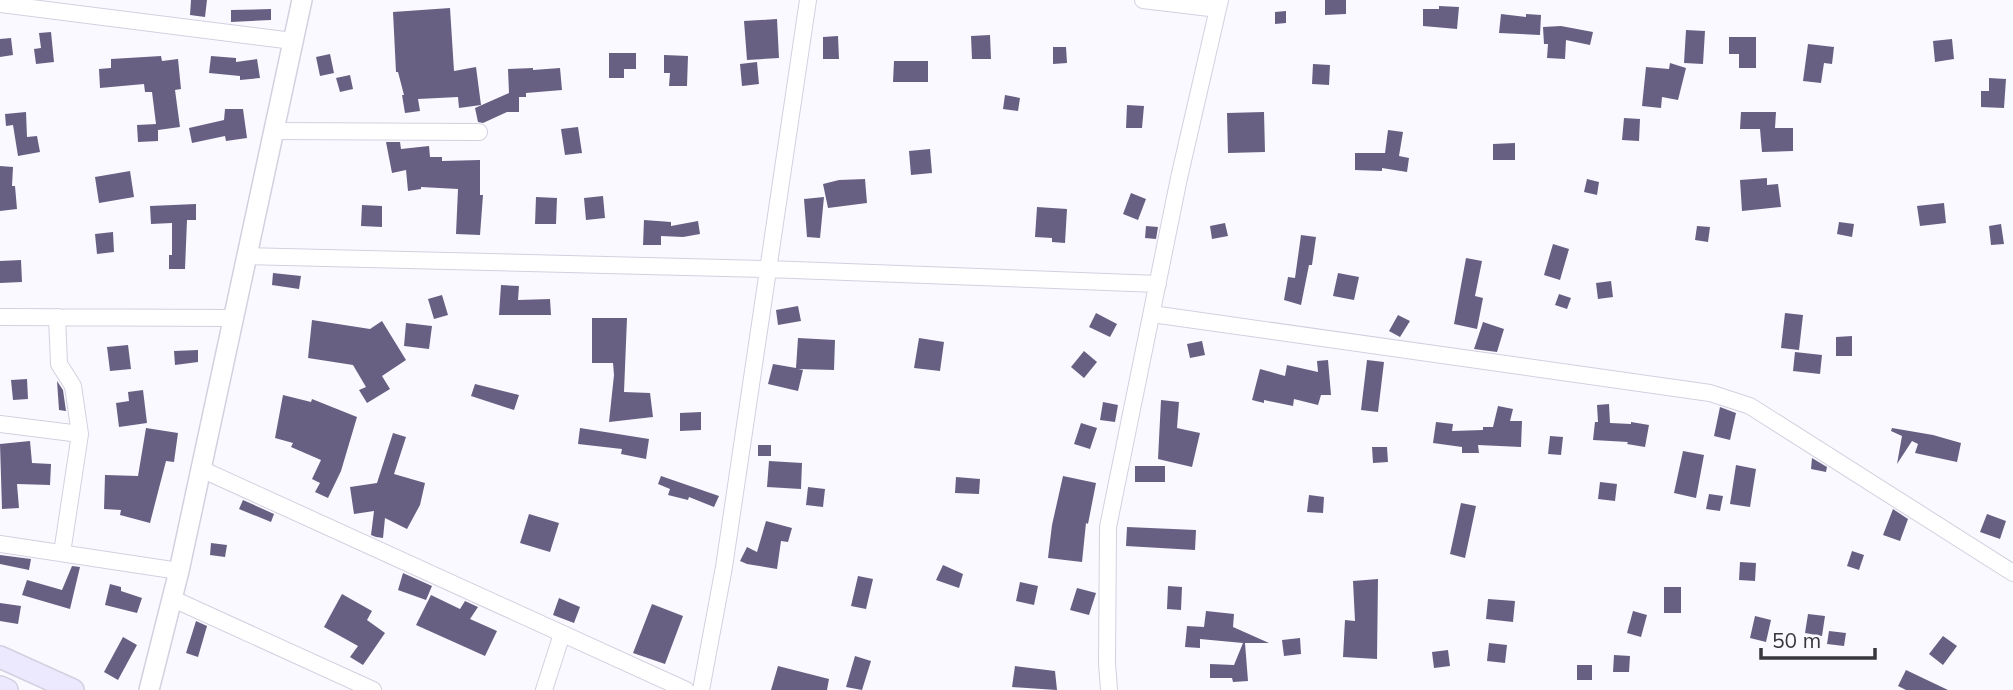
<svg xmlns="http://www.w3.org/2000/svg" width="2013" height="690" font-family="Mulish,sans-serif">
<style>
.building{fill:#686083}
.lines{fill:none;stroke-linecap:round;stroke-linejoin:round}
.minor-casing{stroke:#d3d0df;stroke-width:18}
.tertiary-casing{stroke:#d3d0df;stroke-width:22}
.secondary-casing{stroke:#d3d0df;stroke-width:24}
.minor{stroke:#fff;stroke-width:16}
.tertiary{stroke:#fff;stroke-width:19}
.secondary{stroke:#ece8fe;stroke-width:21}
</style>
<rect width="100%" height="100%" fill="#faf9ff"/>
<path class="building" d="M191,0H207L205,17L190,15Z
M1325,0H1346V14L1325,15Z
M1439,6L1459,7L1457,29L1423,26V9H1439Z
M450,8L454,71L476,67L481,105L459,108L458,97L418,99L420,111L405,113L402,95H404L398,72H396L393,12Z
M271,9V20L231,22V10Z
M1286,11V23L1275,24V12Z
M1501,14L1526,17V14L1541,15L1540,35L1499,33Z
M777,19L779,58L747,60L744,21Z
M1561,26L1593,32L1590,45L1566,40L1565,59L1547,58L1548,44H1544L1543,27Z
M1686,30L1705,31L1703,64L1684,63Z
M51,32L54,62L36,64L34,49L41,48L39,33Z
M990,35L991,59H972L971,36Z
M838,36L839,59H823V37Z
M1729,37H1756V68H1739V54H1729Z
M11,38L13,55L0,57V39Z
M1952,39L1954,59L1935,62L1933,41Z
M1808,44L1834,47L1832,64L1824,63L1821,83L1803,81Z
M1053,47H1066L1067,63L1053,64Z
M609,53H636V69H624V78H609Z
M330,54L334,73L320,76L316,57Z
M664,55L688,56L687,86H669L670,73H664Z
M161,56L162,61L178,59L181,89L175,90L180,127L158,130V141L138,142L137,125L156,124L152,92H145L144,84L100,88L99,69L111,68V59Z
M211,56L236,58V62L257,59L260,78L240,80V76L209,73Z
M894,61H928V82H893Z
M757,62L759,84L742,86L740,64Z
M1670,63L1686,68L1678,100L1662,97L1661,108L1642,106L1646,67L1669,69Z
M1313,64L1330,65L1329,85L1312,84Z
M533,68V70L560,68L562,90L526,93V97H519V112H507L483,123L478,122L475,108L509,93L508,69Z
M350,75L353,89L340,92L336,78Z
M1989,78L2006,79L2004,108L1981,107V91H1989Z
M1005,95L1020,98L1018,111L1003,109Z
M1127,105L1144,106L1142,128H1126Z
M225,109H243L247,138L226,141L225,136L192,143L189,128L224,120Z
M26,112L27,137L37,136L40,152L18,156L13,125L6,126L5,114Z
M1264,112L1265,152L1228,153L1227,113Z
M1741,112H1776L1775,128H1793V151L1762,152L1760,129H1740Z
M1624,118L1640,119L1639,141L1622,140Z
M578,127L582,153L565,155L561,129Z
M1388,130L1403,132L1399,156L1409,158L1407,172L1382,168V171L1355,170V153H1385Z
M386,142H400L401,149L429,146L430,157H442V161L480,160V195H483L480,235L456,234L458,189L421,187V189L408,191L406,170L392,173Z
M1515,143V160H1493V144Z
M930,149L932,173L911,175L909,151Z
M0,166L13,167L12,186H15L17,209L0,211Z
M130,171L134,197L99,203L95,177Z
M1767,178V185L1778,184L1781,207L1742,211L1740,180Z
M865,179L867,203L828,208L823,184L839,180Z
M1587,179L1599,182L1597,195L1584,192Z
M1131,193L1146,199L1138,220L1123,214Z
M603,196L605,218L586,220L584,198Z
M536,197L557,198L556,224H535Z
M824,197L820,238L807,237L804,199Z
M1944,203L1946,223L1920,226L1917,206Z
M196,204V220H187L185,269H169V255H172V223L151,224L150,206Z
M362,205L382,206V227L361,226Z
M1037,207L1067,209L1065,243L1052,242V238L1035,237Z
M644,220L671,222V226L698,221L700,234L683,237L661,236V245H643Z
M1839,222L1854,224L1852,237L1837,234Z
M1225,223L1228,236L1212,239L1210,226Z
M2001,224L2004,244L1991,245L1989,226Z
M1146,226L1158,227L1156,239L1145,238Z
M1697,226L1710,227L1708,242L1695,240Z
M113,232L114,252L97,254L95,234Z
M1301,235L1316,237L1312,265H1309L1301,305L1284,300L1288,277L1295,278Z
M1553,244L1569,249L1560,280L1544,275Z
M1466,258L1482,261L1475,296L1483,298L1477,329L1454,324Z
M21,260L22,282L0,283V261Z
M273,273L301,276L299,289L272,285Z
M1338,273L1359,277L1354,300L1333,296Z
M1611,281L1613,297L1598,299L1596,283Z
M501,285L519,286L518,300L550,299L551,315H499Z
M1559,294L1571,298L1567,309L1555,305Z
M442,295L448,315L434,319L428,299Z
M798,306L801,321L778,325L776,310Z
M1096,313L1117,324L1110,337L1089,327Z
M1785,313L1803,315L1799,350L1781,348Z
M1398,315L1410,321L1400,337L1389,331Z
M592,318H627L624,392L650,393L653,417L609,422L614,375L613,363H592Z
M312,320L370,329L382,321L406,360L382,376L390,389L367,403L359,390L366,387L353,365L308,358Z
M1483,322L1504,329L1497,352L1474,349Z
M406,323L432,326L429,349L404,346Z
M1852,336V356H1836V337Z
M798,338L835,340L834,370L798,369L803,370L798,391L768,384L773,364L796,368Z
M919,338L944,342L940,371L914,368Z
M1202,341L1205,355L1190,358L1187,344Z
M128,345L131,369L110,371L107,347Z
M198,350V362L175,365L174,351Z
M1084,351L1097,362L1084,378L1071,367Z
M1795,352L1822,355L1820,374L1793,371Z
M1328,360L1331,395H1321L1318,405L1294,399L1293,406L1264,400V403L1252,400L1260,369L1285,376L1287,365L1318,372L1317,361Z
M1367,360L1384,362L1378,412L1361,410Z
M27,379L28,399L13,400L11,380Z
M57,381L63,390L66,411L59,410Z
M475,384L519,395L514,410L471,396Z
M143,390L147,423L119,427L116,403L129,401L128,392Z
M283,395L311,402L312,399L357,417L341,471L328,498L315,492L320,483L312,479L321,460L291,447L293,443L275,438Z
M1161,400L1179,402L1177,428L1200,433L1192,467L1158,459Z
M1103,402L1118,405L1115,422L1100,420Z
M1609,404L1610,423L1631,424V422L1649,425L1645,447L1627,444L1628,442L1593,440L1595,422H1598L1597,405Z
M1498,406L1513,409L1510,421H1522L1521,447L1478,445L1479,453H1462V447L1433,443L1436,422L1453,424L1452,431L1483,430V427H1493Z
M1720,407L1736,413L1730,440L1714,436Z
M701,412V430L680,431V413Z
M1081,423L1097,428L1090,449L1074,444Z
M146,428L178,433L174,462L166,461L150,523L120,515L121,510L104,509L105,475L138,476Z
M580,428L649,439L646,459L621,454L622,449L578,444Z
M1892,428L1933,435L1961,443L1957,462L1915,453L1918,444L1912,441L1897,464L1902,436L1891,431Z
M393,433L406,437L394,474L425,483L420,505L407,529L385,518L383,538L376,537L371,535L374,511L354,514L350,487L377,483Z
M1550,436L1563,437L1561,455L1548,454Z
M30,441L32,463L51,464L50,485L17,484L19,508L2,509L0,444Z
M758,445H771V456H758Z
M1372,447H1387L1388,462L1373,463Z
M1683,451L1704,455L1696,498L1674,493Z
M1812,458L1827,467L1826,472L1811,469Z
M769,461L802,463L801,489L767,487Z
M1736,465L1756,469L1750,507L1730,504Z
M1135,466H1165V482H1135Z
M661,476L719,496L714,507L689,497L688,500L668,495L670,489L658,484Z
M1063,476L1096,483L1088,524L1086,523L1082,562L1048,558L1052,525Z
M956,477L980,479L979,494L955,493Z
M1600,482L1617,484L1615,501L1598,499Z
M808,487L825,489L823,507L806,505Z
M1709,494L1723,496L1720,511L1706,509Z
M1309,495L1324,497L1323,513L1307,512Z
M243,500L274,514L271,522L239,509Z
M1461,503L1476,506L1465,558L1450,554Z
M1893,509L1908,519L1900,541L1883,535Z
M529,514L559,523L550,552L520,543Z
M1987,514L2006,521L2000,539L1980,532Z
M766,521L792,528L788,542L781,541L777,569L747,564L740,561L747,547L757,552Z
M1127,527L1196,530L1195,550L1126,546Z
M211,543L227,545L225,557L210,555Z
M1852,551L1864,555L1859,570L1847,566Z
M0,555L31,559L29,570L0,564Z
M1740,562L1756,563L1755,581L1739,580Z
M943,565L963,574L959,588L936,580Z
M72,566L80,567L70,609L22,595L27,580L62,590Z
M403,573L432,586L426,600L398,590Z
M858,576L873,579L866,609L851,606Z
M1378,579L1377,659L1343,657L1345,620L1355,621L1353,581Z
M1020,582L1038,586L1034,605L1016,601Z
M110,584L121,587V591L142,598L137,613L105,605Z
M1168,586L1182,587L1181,610L1167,609Z
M1664,587H1681V613H1664Z
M1077,588L1096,593L1089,615L1070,610Z
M342,594L372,611L367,620L385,633L363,665L350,657L358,646L324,627Z
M431,595L460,609L465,601L478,607L470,619L497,631L485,656L416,625Z
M559,598L580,607L574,623L553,615Z
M1488,599L1515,601L1513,622L1486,619Z
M0,603L21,606L18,624L0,621Z
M652,604L683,616L665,664L633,653Z
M1206,611L1234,614L1233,627L1269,643H1245L1248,681L1233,682L1232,678H1210V664L1234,665L1243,643L1200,639V648L1185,647L1187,626L1204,627Z
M1633,611L1647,615L1641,637L1627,633Z
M1808,614L1825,616L1822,636L1805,633Z
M1755,616L1771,620L1766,642L1750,638Z
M196,621L207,626L198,657L186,653Z
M1829,631L1846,633L1844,646L1827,644Z
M1943,636L1957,646L1943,665L1929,654Z
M123,637L137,645L118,680L104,672Z
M1300,638L1301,654L1284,656L1282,640Z
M1489,643L1507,645L1505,663L1487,661Z
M1448,650L1450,666L1434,668L1432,652Z
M1614,655L1630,656L1629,672H1613Z
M855,656L871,661L862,690L846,687Z
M1577,665H1592V680H1577Z
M778,666L829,679L827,690H771Z
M1015,666L1055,671L1057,690L1012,687Z
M1906,670L1948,690H1906L1898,686Z"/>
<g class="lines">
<defs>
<path id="minor" d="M1143,0L1218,9
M0,4L293,41
M274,131L479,132
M247,256L768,269L1158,284
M1152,314L1710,393L1750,406L2013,573
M0,317L233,318
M57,317L59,364L73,386L80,434L62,553
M0,424L80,434
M201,469L686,690
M0,544L179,571
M171,598L373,690
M544,690L562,634
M701,690L724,567L808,0
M1109,690L1107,663L1108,527L1179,178L1220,0"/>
<path id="tertiary" d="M149,690L179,571L302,0"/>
<path id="secondary" d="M0,657L73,690
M0,687L7,690"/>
</defs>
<use href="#minor" class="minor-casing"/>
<use href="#tertiary" class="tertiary-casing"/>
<use href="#secondary" class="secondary-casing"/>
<use href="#minor" class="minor"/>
<use href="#tertiary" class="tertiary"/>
<use href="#secondary" class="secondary"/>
</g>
<path d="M1761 648v10h114v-10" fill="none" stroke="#38373d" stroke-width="3.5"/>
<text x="1772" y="648" font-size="21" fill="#38373d" stroke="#faf9ff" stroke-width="5" paint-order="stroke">50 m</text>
</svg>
